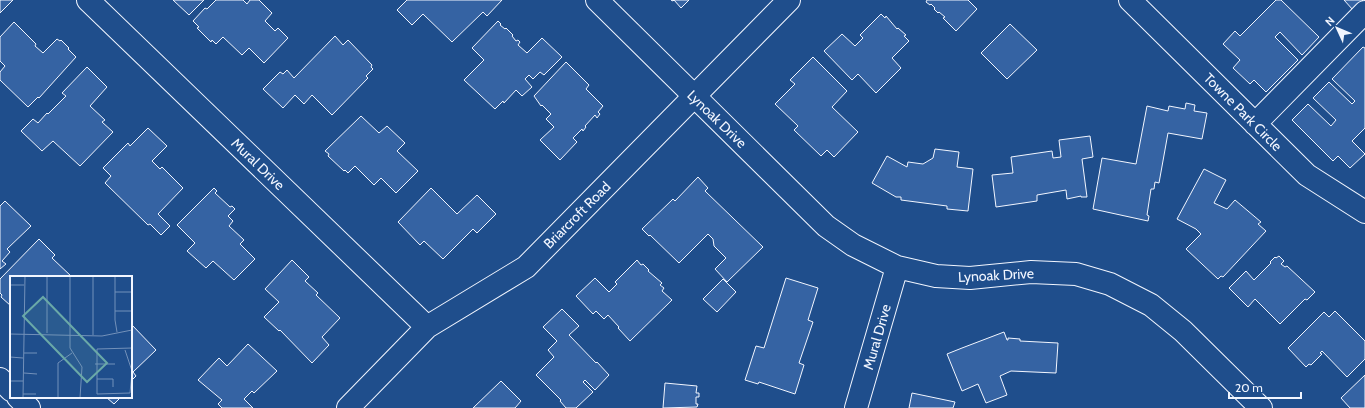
<svg xmlns="http://www.w3.org/2000/svg" width="1365" height="408" font-family="Cabin,sans-serif">
<style>
.building{fill:#3563a3;stroke:#f2f6ff}
.lines{fill:none;stroke-linecap:round;stroke-linejoin:round}
.street-casing{stroke:#f2f6ff;stroke-width:24}
.street{stroke:#1f4e8c;stroke-width:22}
.labels{text-anchor:middle;dominant-baseline:central;stroke-width:3;stroke-linejoin:round;paint-order:stroke}
.street-label{font-size:14px;fill:#f2f6ff;stroke:#1f4e8c}
.inset-road{fill:none;stroke:#7391ba;stroke-width:1}
.view{fill:#6aa9a8;fill-opacity:0.15;stroke:#6aa9a8;stroke-width:2}
.inset-edge{fill:none;stroke:#f2f6ff;stroke-width:2}
</style>
<rect width="100%" height="100%" fill="#1f4e8c"/>
<path class="building" d="M0,0H13L0,13Z
M173,0H204L189,15Z
M216,0H243L247,4L250,0H259L272,13L265,21L275,31L278,28L288,38L264,63L249,48L242,55L223,37L216,44L212,40L211,42L197,28L199,27L193,21L205,8L207,9Z
M407,0H502L487,16L483,12L452,42L423,14L412,25L397,10Z
M671,0H689L681,8L674,0L673,1Z
M927,0H968L977,9L956,31L943,18L945,17L939,12L938,13L934,9L935,8L931,4L930,5L926,2Z
M1276,0H1281L1319,37L1302,55L1280,32L1275,37L1298,60L1266,92L1254,80L1250,84L1233,68L1240,60L1223,44L1235,31L1240,36Z
M1344,0H1363L1353,10Z
M881,14L885,18L886,16L897,29L898,28L906,35L904,36L909,41L892,58L901,68L876,93L858,74L852,80L824,51L842,34L855,46L863,38L860,35Z
M498,21L501,24L500,25L505,29L506,28L513,35L512,36L516,41L518,40L520,42L518,45L527,53L542,38L562,57L544,75L540,72L533,79L529,75L525,79L532,87L522,96L516,90L504,103L503,101L495,109L464,80L484,60L472,48Z
M14,22L36,44L35,46L43,53L57,39L60,41L61,40L69,48L68,49L76,57L39,98L38,97L28,107L0,80V72L5,66L0,61V37Z
M1010,24L1037,50L1007,79L981,53Z
M335,36L343,45L348,40L372,65L371,67L373,69L366,76L368,78L332,115L312,95L304,104L295,95L283,108L263,89L280,72L283,74L287,70L294,78Z
M1363,47L1365,48V128L1352,141L1365,154L1350,168L1338,156L1333,161L1292,120L1308,104L1331,126L1336,120L1313,98L1329,82L1352,104L1355,101L1332,79Z
M813,57L847,91L832,107L858,132L834,157L827,150L821,156L794,130L798,126L775,104L795,84L790,80Z
M566,62L589,85L586,89L603,106L598,112L600,114L597,118L595,115L585,126L586,127L583,131L582,129L573,138L577,142L560,160L540,140L554,127L546,119L551,114L542,105L541,106L534,96Z
M87,67L107,87L90,106L105,120L102,122L113,132L80,166L53,141L42,151L21,131L33,119L38,123L47,113L48,114L66,96L62,93Z
M1186,103L1195,105L1194,111L1207,113L1202,139L1168,133L1159,183L1155,182L1154,189H1151L1147,215L1149,216L1148,221L1093,209L1102,158L1136,164L1147,106L1168,111L1169,106L1185,109Z
M361,116L379,133L387,126L405,143L397,151L418,171L396,193L381,178L374,185L355,166L348,173L345,170L344,171L328,156L329,154L325,151Z
M148,128L167,146L152,161L160,169L162,167L183,188L158,214L170,226L161,235L150,224L148,225L105,183L111,176L103,168L128,143L130,146Z
M1090,136L1093,157L1082,159L1087,197H1081V196L1067,199L1066,190L1037,195V201L996,207L992,175L1013,173L1011,157L1052,151L1053,158L1061,157L1059,140Z
M935,149L959,152L957,167L973,169L968,211L947,209V206L901,200V197H896L872,183L887,156L907,167L908,162L923,164L933,158Z
M1204,169L1226,180L1214,203L1227,209L1235,200L1261,222L1258,224L1266,231L1223,277L1221,276L1218,279L1186,249L1201,234L1196,229L1177,219Z
M698,177L708,188L705,191L763,247L727,282L715,269L726,258L714,246L713,239L708,234L679,263L650,235L649,236L642,229L673,199L675,201Z
M214,188L217,191L215,193L230,207L232,206L235,209L228,216L233,221L229,226L244,240L240,244L255,259L234,280L213,261L206,268L187,251L195,243L177,225Z
M431,188L457,214L477,195L496,214L477,233L473,229L443,259L424,241L420,245L398,222Z
M5,201L31,226L7,249L10,252L2,261L6,264L0,269V206Z
M39,239L55,255L52,258L72,277H11V306L1,297L2,295L0,293V279Z
M1279,256L1284,261L1281,264L1285,267L1287,266L1315,292L1307,300L1305,299L1280,324L1255,299L1248,307L1229,288L1246,271L1254,280L1271,263L1270,262L1275,257L1276,258Z
M292,260L309,277L305,281L318,293L316,295L340,318L322,337L329,345L312,363L280,330L279,331L264,317L279,302L265,289Z
M637,260L641,265L643,264L649,270L648,271L662,283L660,285L664,288L662,291L672,300L630,341L618,328L619,327L608,315L604,319L596,311L593,314L576,296L595,278L609,292L617,284L615,282Z
M786,278L818,288L808,320L813,322L799,363L804,365L795,394L759,382L758,384L745,380L756,346L764,348Z
M723,279L736,292L717,312L703,299Z
M562,309L579,326L569,335L596,363L597,362L609,375L595,390L585,380L583,382L593,392L576,408H566L560,401L561,400L536,375L554,357L548,350L557,341L543,327Z
M1335,311L1365,341V359L1347,377L1322,351L1320,353L1322,354L1311,365L1309,364L1306,367L1288,348L1324,312L1329,317Z
M131,324L156,350L133,372L136,376L131,381Z
M1004,332L1007,340H1008V338L1020,339V341L1058,343L1056,373L1011,371L1000,376L1007,395L986,403L978,384L962,391L947,354L962,348Z
M248,344L277,371L254,393L252,391L244,399L253,408H222L218,404L222,400L198,380L219,358L227,366Z
M1365,375V408H1350L1341,398Z
M501,381L521,401L515,408H473Z
M665,383L697,386L696,393H699V397H696V404H698L697,407L663,408Z
M912,393L955,402L953,408H909Z
M106,397H121L114,404Z"/>
<g class="lines">
<defs>
<path id="street" d="M88,0L427,327
M597,0L826,226L853,245L897,267L936,276L970,278L1031,272L1076,274L1110,284L1151,305L1183,331L1261,408
M1130,0L1307,175L1365,212
M1255,124L1365,12
M0,379L11,390
M18,397L29,408
M348,408L427,327L526,267L789,0
M856,408L897,267"/>
</defs>
<use href="#street" class="street-casing"/>
<use href="#street" class="street"/>
</g>
<g class="labels">
<g class="street-label">
<text transform="translate(1243 112) rotate(45)">Towne Park Circle</text>
<text transform="translate(717 119) rotate(44)">Lynoak Drive</text>
<text transform="translate(258 164) rotate(44)">Mural Drive</text>
<text transform="translate(577 215) rotate(-45)">Briarcroft Road</text>
<text transform="translate(996 275) rotate(-3)">Lynoak Drive</text>
<text transform="translate(877 337) rotate(-74)">Mural Drive</text>
</g>
</g>
<g transform="translate(10 276)">
<rect width="122" height="122" fill="#1f4e8c"/>
<path class="inset-road" d="M37,0V57M60,0V72L72,91L70,122M83,0V59M105,0V44L107,56M0,9H14M105,16H122M105,35H122M0,58L92,60L122,54M122,72L87,73V118L120,117L122,96M115,74L122,95M14,77H27M0,81L13,82M85,88H105M14,97L27,98M87,103H103V111M0,105H13M13,118H26M13,122L15,0M48,122V87L62,77"/>
<path class="view" d="M33,21L97,87L77,106L13,40Z"/>
<rect width="122" height="122" class="inset-edge"/>
</g>
<g transform="translate(1337 28) rotate(314)" stroke="#1f4e8c" stroke-width="3" paint-order="stroke">
<path d="M0-3L7 15L0 10L-7 15Z" fill="#f2f6ff"/>
<text y="-6" font-size="11" font-weight="bold" text-anchor="middle" fill="#f2f6ff">N</text>
</g>
<path d="M1229 392v6h72v-6" fill="none" stroke="#f2f6ff" stroke-width="2"/>
<text x="1235" y="392" font-size="12" fill="#f2f6ff" stroke="#1f4e8c" stroke-width="3" paint-order="stroke">20 m</text>
</svg>
